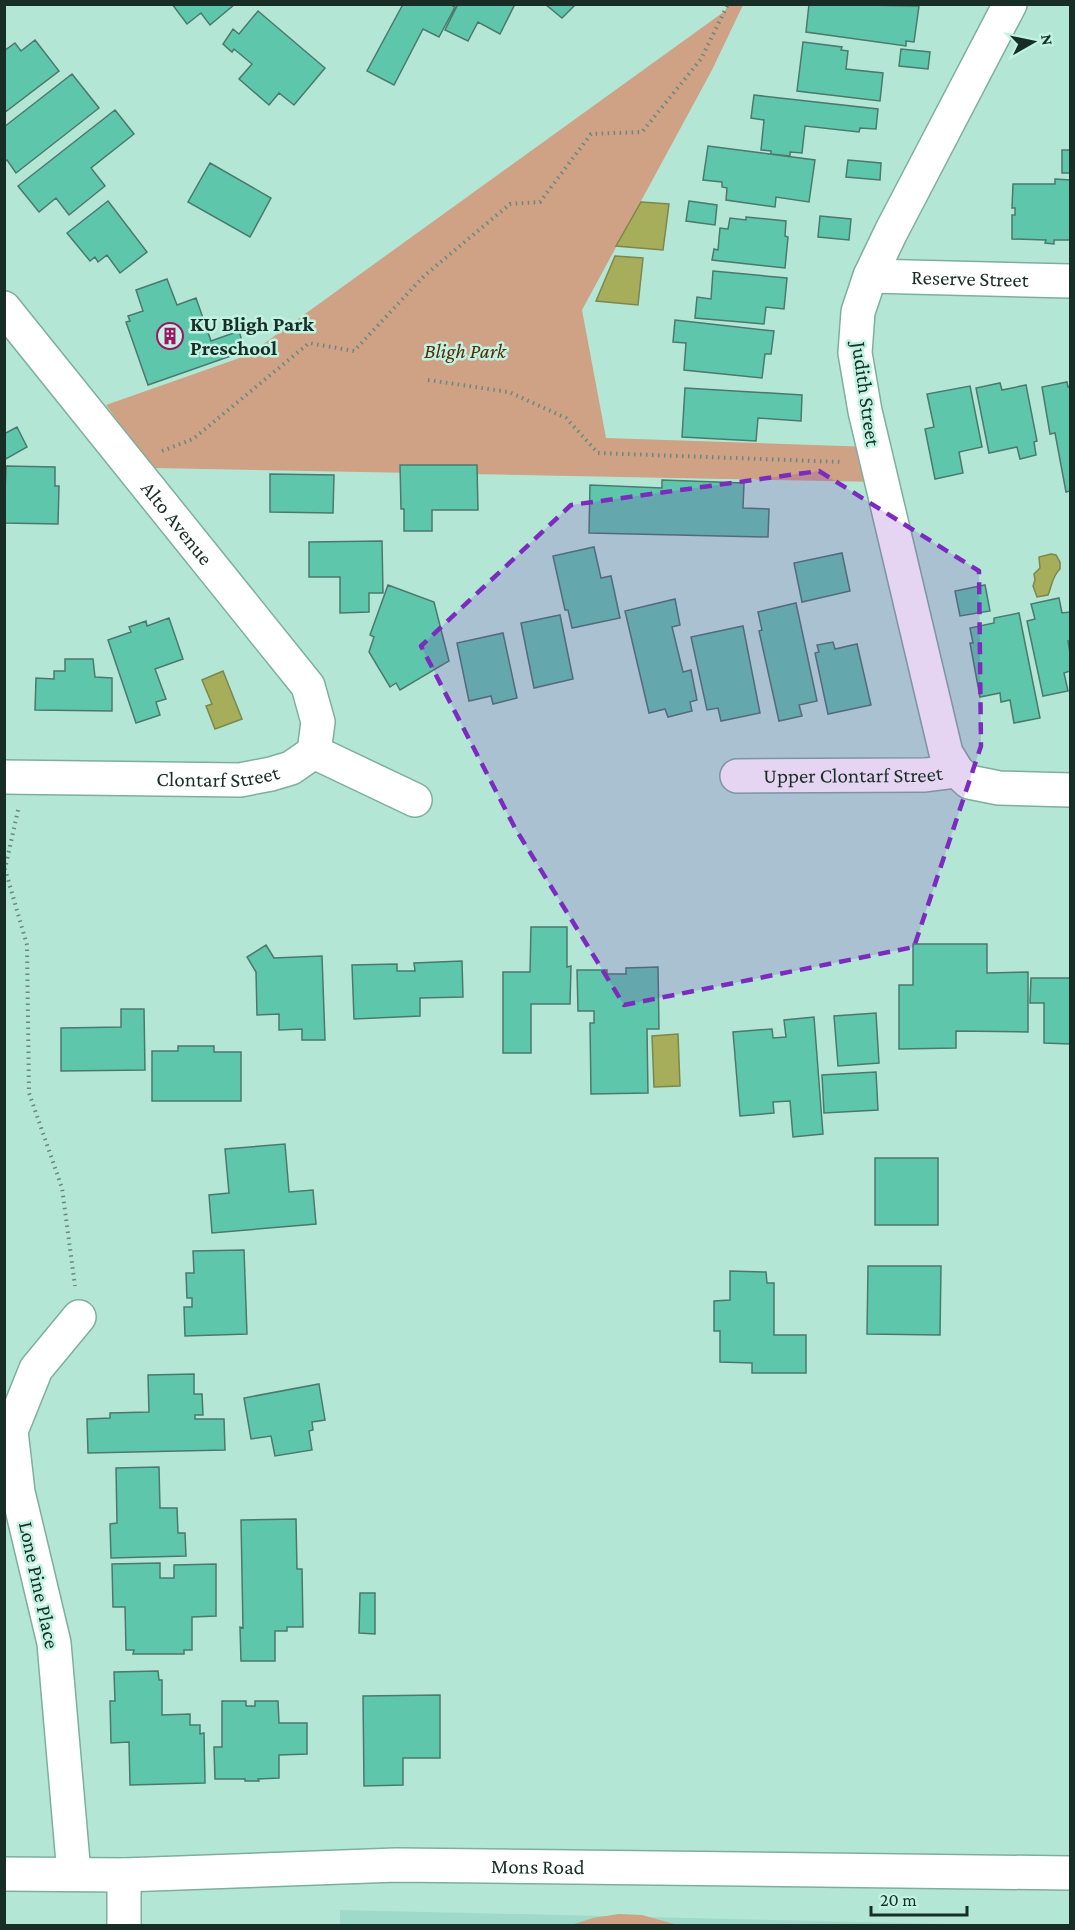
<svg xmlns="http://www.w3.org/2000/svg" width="1075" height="1930" font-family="'Crimson Pro',serif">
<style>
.built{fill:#9fd9c8}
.green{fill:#cfa185}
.water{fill:#a6ad5b;stroke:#7c874b;stroke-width:1.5}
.building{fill:#5ec7ab;stroke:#4b796c;stroke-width:1.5}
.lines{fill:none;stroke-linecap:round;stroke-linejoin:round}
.minor-casing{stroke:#7eae9f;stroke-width:36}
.path{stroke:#678a7f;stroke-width:4;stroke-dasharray:1.5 4.5;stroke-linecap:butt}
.minor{stroke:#fff;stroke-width:33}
.marked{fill:#7b2cbf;fill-opacity:0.2;stroke:#7b2cbf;stroke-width:4.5;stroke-dasharray:12 8;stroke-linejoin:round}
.labels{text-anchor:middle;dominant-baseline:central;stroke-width:5;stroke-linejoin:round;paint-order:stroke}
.street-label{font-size:21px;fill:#192d27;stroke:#c1f3e3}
.poi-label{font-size:21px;font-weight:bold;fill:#192d27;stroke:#c1f3e3;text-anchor:start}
.park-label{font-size:21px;font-style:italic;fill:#582a05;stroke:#c1f3e3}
</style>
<rect width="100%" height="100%" fill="#b4e6d6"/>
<path class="built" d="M340,1910L991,1925L340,1926Z"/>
<path class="green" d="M728,5H743L712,70L582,310L606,438L872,447L881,482L154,468L144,457L106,405L248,355L725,11Z
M619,1914L642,1915L678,1925H571L593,1918Z"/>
<path class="water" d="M641,202L669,204L663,250L616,246Z
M615,256L643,258L638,305L596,301Z
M1051,554L1056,555L1060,562V569C1052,576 1052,586 1048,595L1037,597L1033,586L1035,580L1034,574L1040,568L1039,557Z
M223,671L242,719L215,729L206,706L212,704L202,680Z
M678,1034L680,1086L654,1087L652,1036Z"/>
<path class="building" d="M172,4H235L210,25L201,13L187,24Z
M400,4H450L455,7L439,37L423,29L394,85L367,71L402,6Z
M458,4H515L500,34L478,22L468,41L445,30Z
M545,4H576L562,18Z
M809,4L919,6L914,42L906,41V46L806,32Z
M258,11L325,68L294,105L279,93L269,105L239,79L252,64L234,49L232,52L223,44L233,29L239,34Z
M35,40L59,71L4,113V51L15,43L21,51Z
M803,42L842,47L841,50L848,51L846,69L883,73L880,101L797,91Z
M901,49L930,52L928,69L899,66Z
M72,74L99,108L16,173L7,160L4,162V127Z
M754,95L878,109L876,129L860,128L859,132L805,126L802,153L790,152V156L771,154V151L761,150L764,120L751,118Z
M115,110L134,134L91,168L105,186L69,215L56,198L39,212L18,186Z
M1070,123V173H1062V150H1070Z
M708,146L815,160L809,202L776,197L775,207L726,200L727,188L722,187V182L703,180Z
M848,160L881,163L880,180L846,177Z
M210,163L271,198L250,237L188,202Z
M1055,179L1070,180V240H1054V244L1045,243L1046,240L1012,239V215H1015V208H1012L1013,184H1055Z
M108,201L147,252L120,273L107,255L98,262L95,257L90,261L67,233Z
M689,201L717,205L715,225L686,221Z
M820,216L851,219L849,240L818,237Z
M746,217L786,221L785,236L788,237L785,268L712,260L714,249L718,250L720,228L728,229L730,218L746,220Z
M713,271L787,278L784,309L766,307L764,324L695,318L697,297L711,299Z
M167,279L177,305L196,298L211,341L239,331L245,351L148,385L126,322L130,321L128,316L143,311L136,290Z
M675,320L774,331L771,354H765L762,378L684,370L686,343L673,342Z
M1067,382L1068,387L1070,386V491L1066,492L1055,433L1050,434L1042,387Z
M1000,383L1002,390L1026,385L1037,441L1034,442L1036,455L1020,459L1017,447L989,453L976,388Z
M970,386L982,447L959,452L963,473L935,479L925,429L934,427L927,394Z
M685,388L802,395L801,421L758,418L756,441L682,437Z
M17,427L27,447L4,460V434Z
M400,465H477L478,510H432V531H404V509H401Z
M6,466L55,467V486H59L58,524L4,523Z
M270,474L334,475L333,513L270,512Z
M662,480L744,483L743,508L769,509L768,537L589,533L590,485L662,488Z
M382,541L383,593H369V612L340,613V577H309V542Z
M594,547L601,578L611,576L620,618L572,628L568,610H565L553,556Z
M842,553L850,591L802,602L794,563Z
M388,585L434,602L449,661L400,690L396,683L390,687L369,652L374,637L370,635Z
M985,585L990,611L960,616L955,591Z
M1059,598L1062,613L1070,612V640L1068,641L1070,653V671L1064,673L1068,691L1043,696L1027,621L1035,619L1031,604Z
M675,599L680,625L672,627L683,672L691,670L697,700L690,702L692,711L668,717L665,709L649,713L625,611Z
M796,603L817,701L799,705L802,716L779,721L759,631L762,630L758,612Z
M1019,613L1040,718L1014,723L1010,700L1001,702L1000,693L980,697L970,643H973L970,628L994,623V618Z
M560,615L573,679L534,688L521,623Z
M169,618L183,659L155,669L166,699L156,702L160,715L136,723L108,640L131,632L129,627L146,621L147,626Z
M743,626L760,713L721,721L718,708L707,710L691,637Z
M503,633L517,698L493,704L491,696L469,701L457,643Z
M833,642L835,649L857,644L871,705L828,714L815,653L819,652L817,645Z
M65,659H93L95,677L112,678V711L35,710L36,678L54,679V671H65Z
M531,927H567V967L571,966L570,1004H531V1053H503V972H530Z
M913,944H987V973L1028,972V1032L956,1031V1048L899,1049V985H913Z
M266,945L274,958L322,956L325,1040H302V1029L279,1030V1014L257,1015L256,972L247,957Z
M462,961L463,997L420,998V1016L354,1019L352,965L397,964V971H415L414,963Z
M658,967L659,1029H647L648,1093L591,1094L590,1023H594V1011H578L577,970H607V974H626V968Z
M1031,978H1070V1044L1044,1043V1003H1030Z
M121,1009H144L145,1070L61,1071V1028L121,1027Z
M876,1013L879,1063L838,1066L834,1016Z
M814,1017L823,1134L793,1137L790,1101L773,1102L774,1113L740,1116L733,1032L772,1029L773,1038L786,1037L784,1020Z
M178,1046H214V1052H241V1101H152V1051H178Z
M876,1072L878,1110L824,1113L822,1075Z
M285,1144L289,1192L313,1190L316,1224L212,1233L209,1195L229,1193L225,1149Z
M875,1158H938V1225H875Z
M244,1250L247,1334L185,1336L184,1307H192V1298H187L186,1273H194L193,1251Z
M868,1266H941L940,1335L867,1334Z
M730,1271L766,1272L767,1283H774V1335H806V1373H752V1363L720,1362V1331H714V1301L730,1300Z
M194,1374V1394H202L203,1415H195V1419H224L225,1450L88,1453L87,1419L110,1418V1413L149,1412L148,1375Z
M319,1384L325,1420L312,1422L313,1430L309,1431L312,1450L275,1456L271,1436L251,1439L244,1398Z
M159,1467L160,1508H177L178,1533H185L186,1556L111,1558L110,1524L117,1523L116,1468Z
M296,1519L297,1569H302L303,1627H287V1631H275V1661H241L240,1627L243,1628L241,1520Z
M160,1563V1578H174V1565L216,1564V1616L192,1617V1650H184V1654H133L134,1650H126L125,1607H113L112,1564Z
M360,1593H375V1634L359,1633Z
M158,1671L159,1680H162V1715L190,1714V1725H200V1734L204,1733L205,1783L130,1785L129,1742L111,1743L110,1701H115L114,1672Z
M440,1695V1758H403V1785L364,1786L363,1696Z
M222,1701H246V1706H255V1701H278L279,1723H307V1754L279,1755V1778L258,1779L259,1781H245V1779H215L214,1747H222Z"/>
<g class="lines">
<defs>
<g id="minor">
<path id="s1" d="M870,276L1070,281"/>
<path id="s2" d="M4,308L308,686L318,722L314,752"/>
<path d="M314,752L415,800"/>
<path d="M957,771L946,753L865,411L855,353L858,312L870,276L891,232L1010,4"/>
<path id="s3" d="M737,776L925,775L957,771L969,782L999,788L1070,790"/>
<path id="s4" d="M4,777L240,780L271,774L291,768L314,752"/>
<path id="s5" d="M4,1874L124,1875L396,1865L1070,1873"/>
<path d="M74,1874L54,1643L18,1492L11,1431L36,1369L79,1317"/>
<path d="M124,1875V1926"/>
</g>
</defs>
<use href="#minor" class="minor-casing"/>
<path class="path" d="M428,380L509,392L566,418L598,453L843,462
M162,451L193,439L309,343L354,351L424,276L510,204L540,202L591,134L642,132L701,59L728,4
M18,810L5,869L27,945L29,1093L62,1188L75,1286"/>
<use href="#minor" class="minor"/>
</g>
<path class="marked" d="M819,471L979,571L981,746L914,947L624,1005L515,828L421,646L571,505Z"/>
<defs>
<symbol id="building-ring" viewBox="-11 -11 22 22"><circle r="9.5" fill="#c1f3e3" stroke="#9e1562" stroke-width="1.5"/><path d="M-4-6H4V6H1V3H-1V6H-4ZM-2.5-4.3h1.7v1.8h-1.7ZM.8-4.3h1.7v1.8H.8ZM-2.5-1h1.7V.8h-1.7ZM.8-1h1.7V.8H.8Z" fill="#9e1562"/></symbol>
</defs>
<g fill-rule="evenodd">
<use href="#building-ring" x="155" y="321" width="30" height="30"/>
</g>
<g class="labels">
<g class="street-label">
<text stroke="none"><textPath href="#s1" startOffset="100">Reserve Street</textPath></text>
<text transform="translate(866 394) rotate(82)">Judith Street</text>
<text stroke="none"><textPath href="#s2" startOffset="276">Alto Avenue</textPath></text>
<text stroke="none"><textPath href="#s4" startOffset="214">Clontarf Street</textPath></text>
<text stroke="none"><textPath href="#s3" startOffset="116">Upper Clontarf Street</textPath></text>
<text transform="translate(39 1585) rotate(78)">Lone Pine Place</text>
<text stroke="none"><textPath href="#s5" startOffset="534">Mons Road</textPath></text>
</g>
<g class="poi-label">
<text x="190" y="324">KU Bligh Park<tspan x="190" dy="24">Preschool</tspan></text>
</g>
<g class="park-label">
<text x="465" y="351">Bligh Park</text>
</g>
</g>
<rect width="1075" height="1930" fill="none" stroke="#192d27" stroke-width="12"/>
<g transform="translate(1033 42) rotate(81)" stroke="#c1f3e3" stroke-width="4.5" paint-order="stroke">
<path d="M0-4.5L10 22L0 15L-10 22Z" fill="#192d27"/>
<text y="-9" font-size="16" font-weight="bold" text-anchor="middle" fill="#192d27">N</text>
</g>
<path d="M871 1906v9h96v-9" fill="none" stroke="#192d27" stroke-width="3"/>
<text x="880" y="1906" font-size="18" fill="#192d27" stroke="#c1f3e3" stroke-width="4.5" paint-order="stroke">20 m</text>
</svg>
